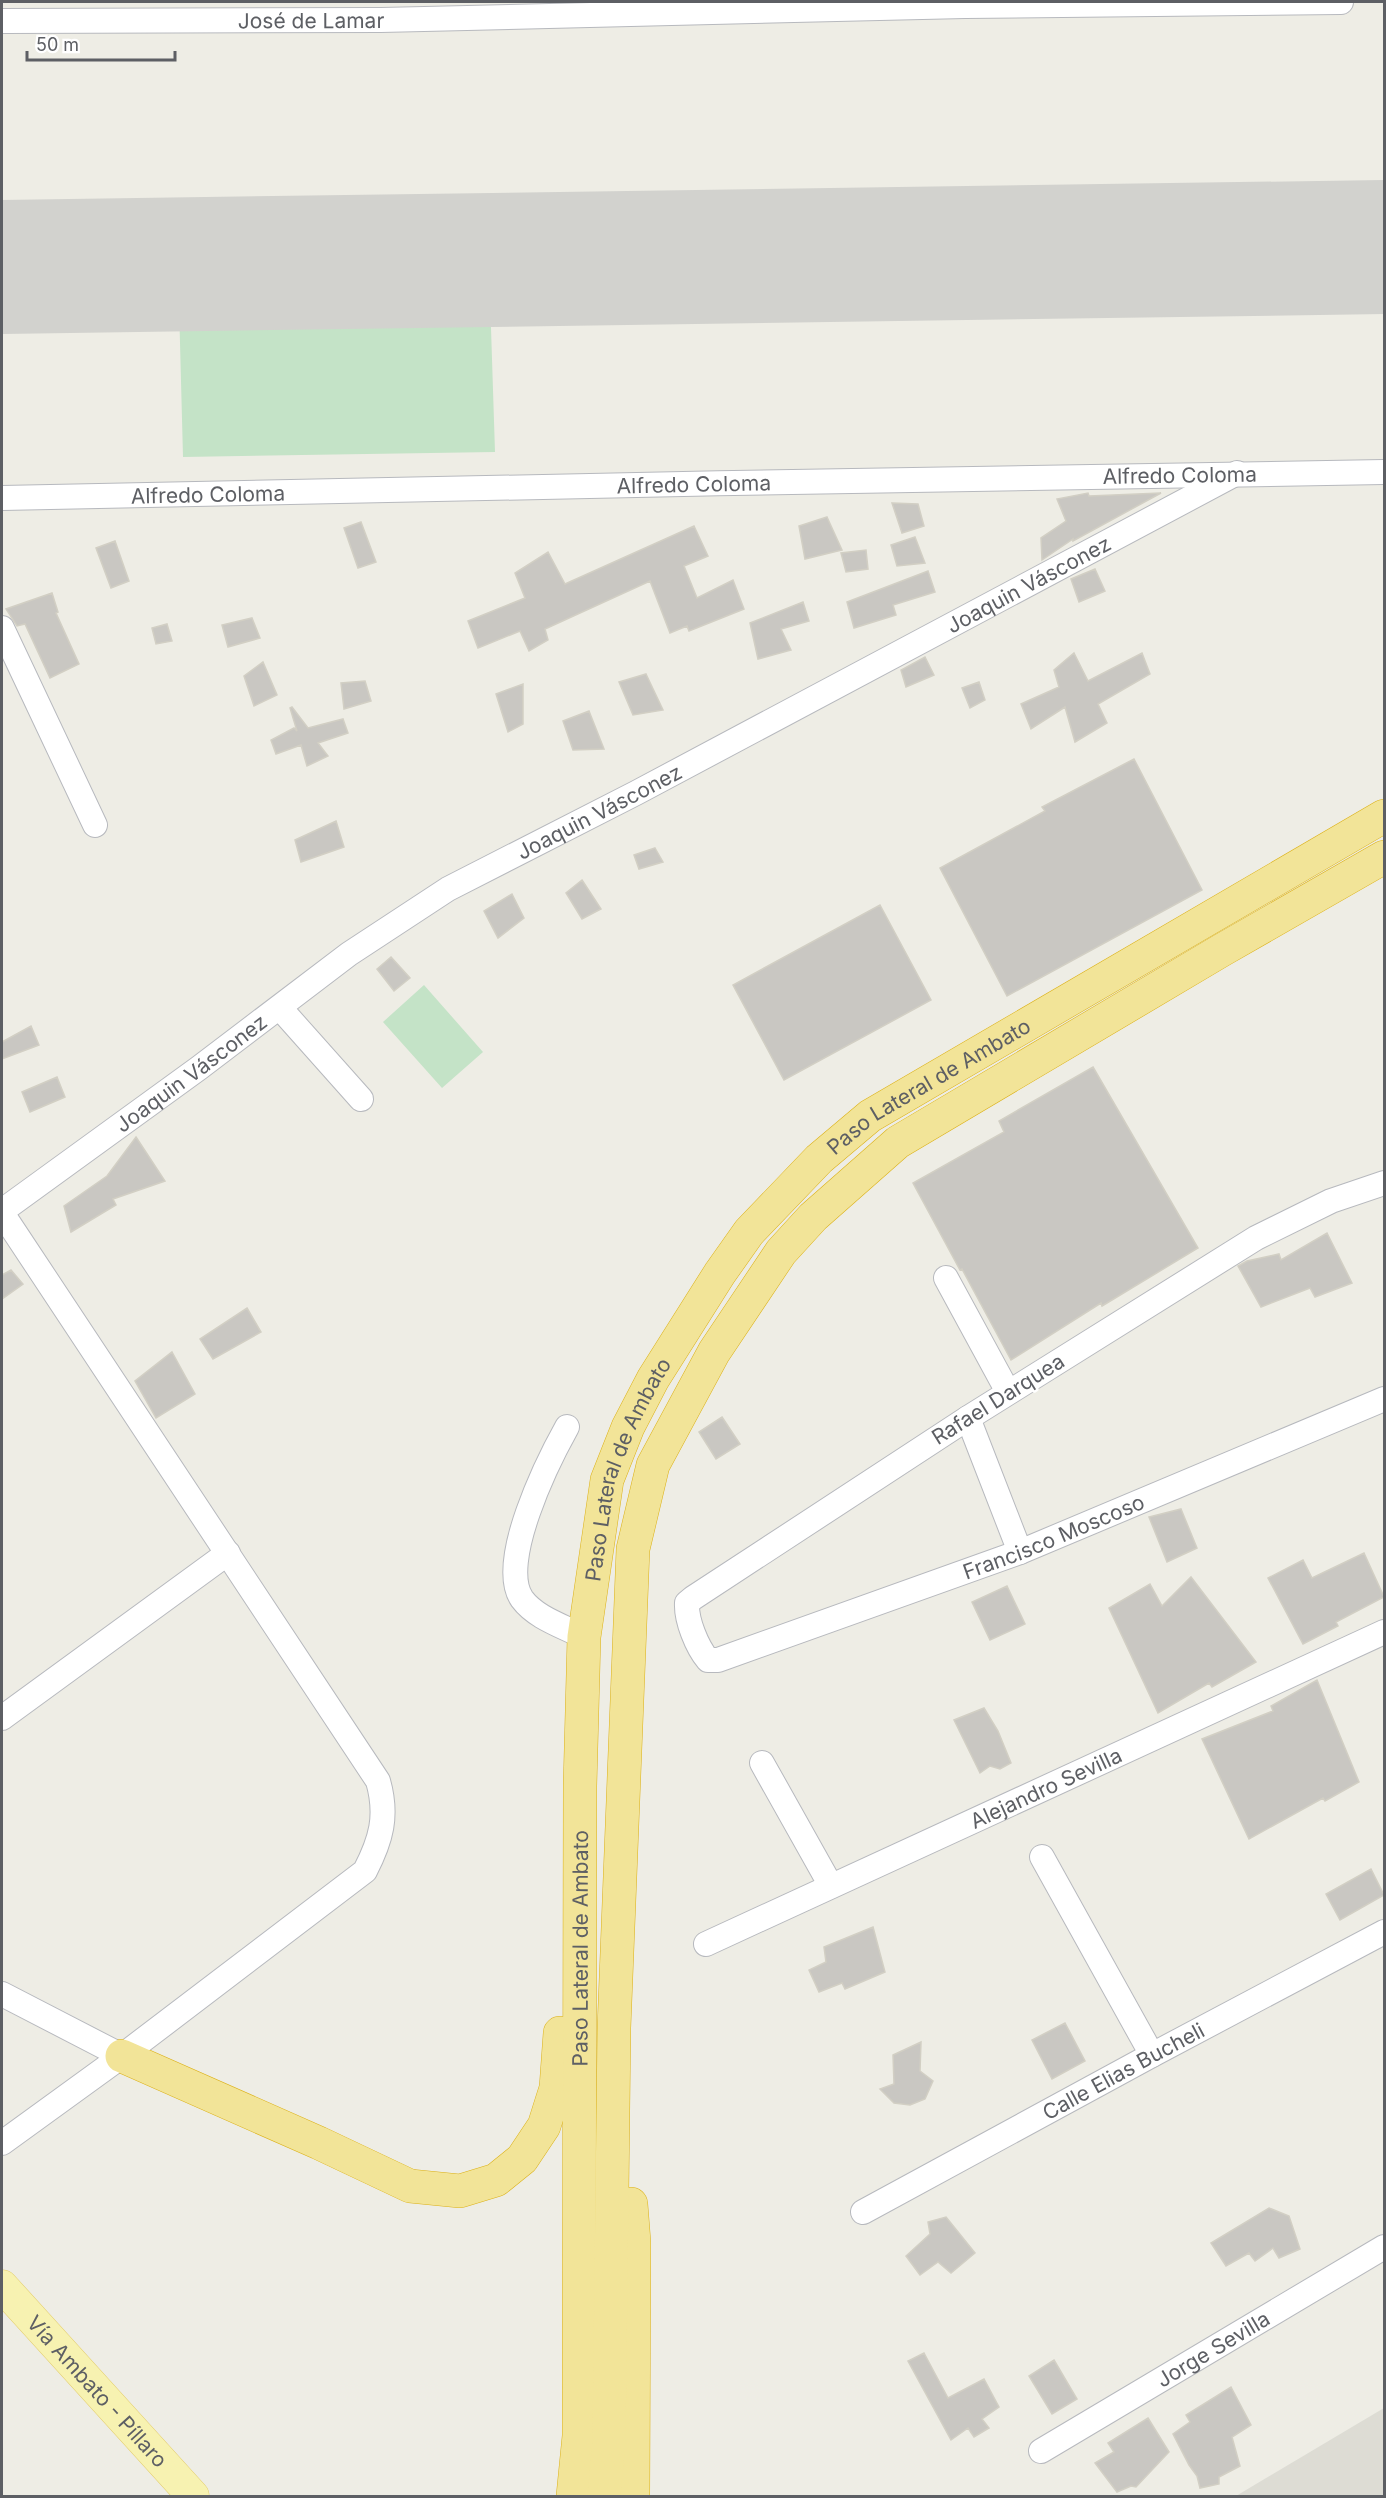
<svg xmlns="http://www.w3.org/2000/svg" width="1386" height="2498" font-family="Inter,sans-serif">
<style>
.education{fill:#dddcd4}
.green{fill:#c4e3c7}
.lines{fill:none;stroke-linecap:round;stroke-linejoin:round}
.runway{stroke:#d2d2ce;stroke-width:134}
.building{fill:#c9c7c2;stroke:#d2cfc4;stroke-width:1.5}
.minor-casing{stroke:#b7b9be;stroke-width:26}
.major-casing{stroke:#e3cc69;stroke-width:33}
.highway-casing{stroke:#dcb117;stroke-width:34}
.minor{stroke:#fff;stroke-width:24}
.major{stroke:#f7f2b1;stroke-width:32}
.highway{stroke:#f2e498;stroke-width:33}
.labels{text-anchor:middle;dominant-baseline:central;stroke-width:5;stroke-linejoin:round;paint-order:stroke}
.street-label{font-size:21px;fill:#5d5f64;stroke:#fff}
</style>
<rect width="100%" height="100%" fill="#eeede5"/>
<path class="education" d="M1384,2408V2496H1236Z"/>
<path class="green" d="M490,297L495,452L183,457L179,305Z
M424,985L483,1052L442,1088L383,1022Z"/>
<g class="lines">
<path class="runway" d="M2,267L1384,247"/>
</g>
<path class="building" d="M1088,493L1089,496L1161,493L1073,541V539L1042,560L1041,538L1066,521L1057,499Z
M892,503L918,504L924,526L902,533Z
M827,517L842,550L805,559L799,526Z
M361,522L376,562L358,568L344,528Z
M694,526L708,556L684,566L697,598L733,580L744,609L689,631L687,626L670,633L650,581L545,629L548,640L529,651L520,631L478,648L468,621L525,598L515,573L548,552L565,584Z
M915,537L925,563L897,566L891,545Z
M115,541L129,581L111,588L96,548Z
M866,550L868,569L846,572L841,553Z
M1095,569L1105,591L1079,602L1071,579Z
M928,571L935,592L893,605L896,615L854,628L847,602Z
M52,593L58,612L56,613L79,664L50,678L25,624L17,626L6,609Z
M803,602L809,621L781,629L791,650L758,659L750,623Z
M252,618L260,638L228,647L222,625Z
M167,624L172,641L156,644L152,628Z
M1074,653L1088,681L1142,653L1150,674L1098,704L1107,723L1075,742L1065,707L1031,729L1021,704L1059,687L1054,670Z
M925,657L934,675L906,687L901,670Z
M263,662L277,695L254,706L244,676Z
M646,674L663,710L633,715L619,682Z
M365,681L371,701L344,709L341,683Z
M979,682L985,700L970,708L962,688Z
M523,684V724L508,732L496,694Z
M292,707L308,728L343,719L348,733L318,743L328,756L307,766L301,745L276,754L271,740L294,728L297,731L290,708Z
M589,711L604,749L573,750L563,721Z
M1134,759L1202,890L1007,996L940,868L1045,811L1042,807Z
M336,821L344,847L301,862L295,840Z
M655,848L663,862L639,869L634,855Z
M582,880L601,909L582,919L566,893Z
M512,894L524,918L498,938L484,911Z
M880,905L931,1000L784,1080L733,985Z
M391,957L410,978L394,991L377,969Z
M31,1026L39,1045L2,1059V1042Z
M1093,1067L1198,1248L1102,1306L1101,1303L1011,1360L962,1269L960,1270L913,1183L1004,1132L999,1121Z
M57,1077L65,1097L30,1112L22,1092Z
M136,1137L165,1181L113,1199L116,1205L71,1232L64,1206L107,1176Z
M1327,1233L1352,1283L1315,1297L1310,1288L1261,1307L1238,1266L1247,1261L1279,1254L1281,1260Z
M11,1270L23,1284L2,1299V1275Z
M247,1308L261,1332L213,1359L200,1339Z
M172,1352L195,1394L156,1418L135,1381Z
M722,1417L740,1444L716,1459L699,1432Z
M1181,1509L1197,1548L1167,1562L1149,1517Z
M1364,1553L1384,1597L1336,1622L1338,1626L1303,1644L1268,1578L1303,1560L1312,1578Z
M1191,1577L1256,1662L1212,1687L1209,1683L1158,1713L1109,1608L1150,1584L1162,1606Z
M1007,1586L1025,1624L990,1640L972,1602Z
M1317,1680L1359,1782L1325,1801L1323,1798L1249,1839L1202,1739L1273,1711L1271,1706Z
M984,1708L998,1731L1011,1763L1000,1769L990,1766L980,1773L954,1720Z
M1371,1869L1384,1895L1340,1920L1326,1894Z
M873,1927L885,1972L845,1989L842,1983L819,1992L809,1970L826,1962L824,1947Z
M1065,2023L1085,2061L1052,2079L1032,2040Z
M921,2042L920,2071L933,2081L925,2099L910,2105L894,2103L880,2089L894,2084L893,2055Z
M1269,2208L1289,2216L1300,2249L1279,2258L1273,2248L1255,2261L1249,2253L1226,2266L1211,2243Z
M946,2217L975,2253L951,2273L938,2262L920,2275L906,2256L930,2234L928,2222Z
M924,2353L948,2398L984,2379L999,2407L982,2419L989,2428L974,2437L968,2428L951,2440L908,2361Z
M1054,2360L1077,2399L1052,2414L1029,2376Z
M1231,2387L1251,2425L1232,2437L1240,2466L1219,2477V2484L1200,2488L1197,2476L1189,2465L1173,2434L1190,2422L1186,2415Z
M1148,2418L1169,2452L1136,2487L1131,2486L1117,2492L1095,2463L1114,2452L1108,2443Z"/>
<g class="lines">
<defs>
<g id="minor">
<path id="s1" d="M2,21L381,20L965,6L1341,2"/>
<path id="s2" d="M2,498C463,490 923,477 1384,472"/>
<path d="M2,628L95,825"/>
<path d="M280,1008L361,1099"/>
<path id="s3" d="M1384,1183L1331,1201L1256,1238L968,1418L693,1598L687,1603C686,1620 697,1647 708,1660H718L1020,1552L1384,1399"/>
<path id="s4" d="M2,1211L199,1068L349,954L448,889L636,793L1237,473"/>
<path d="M2,1213L378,1781C388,1816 381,1840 365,1871L122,2056L2,2143"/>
<path d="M946,1278L1008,1392"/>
<path d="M968,1418L1020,1552"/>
<path d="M567,1427C548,1461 497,1563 522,1599C536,1618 563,1626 584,1637"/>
<path d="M2,1718L228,1553"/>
<path d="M762,1763L831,1886"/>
<path d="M1042,1857L1152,2055"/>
<path id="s5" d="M706,1944L1384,1632"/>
<path d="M2,1994L122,2056"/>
<path id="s6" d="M863,2212L1152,2055L1384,1932"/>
<path id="s7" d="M1041,2451L1384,2247"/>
</g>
<g id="major">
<path id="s8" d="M2,2286L193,2496"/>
</g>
<g id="highway">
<path d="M122,2056L319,2143L410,2186L460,2191L496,2180L522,2159L544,2126L556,2088L560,2033"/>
<path d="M631,2204L634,2242L633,2496"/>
<path id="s9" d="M573,2496L579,2436L580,1786L584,1637L607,1480L628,1427L653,1379L720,1273L749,1232L819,1159L870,1116L1384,816"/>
<path d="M604,2496L609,2442L614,2028L633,1549L653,1465L714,1352L781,1252L813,1217L898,1142L1222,950L1384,857"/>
</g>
</defs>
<use href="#minor" class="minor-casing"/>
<use href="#major" class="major-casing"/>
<use href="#highway" class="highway-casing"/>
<use href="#minor" class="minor"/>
<use href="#major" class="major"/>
<use href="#highway" class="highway"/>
</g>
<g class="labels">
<g class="street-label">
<text stroke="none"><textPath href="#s1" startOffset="309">José de Lamar</textPath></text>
<text stroke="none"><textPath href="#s2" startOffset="1178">Alfredo Coloma</textPath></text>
<text stroke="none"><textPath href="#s2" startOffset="692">Alfredo Coloma</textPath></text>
<text stroke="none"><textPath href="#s2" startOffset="206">Alfredo Coloma</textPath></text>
<text stroke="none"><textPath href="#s4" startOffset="1206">Joaquin Vásconez</textPath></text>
<text stroke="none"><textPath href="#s4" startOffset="720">Joaquin Vásconez</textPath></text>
<text stroke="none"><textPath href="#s4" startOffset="234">Joaquin Vásconez</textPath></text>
<text stroke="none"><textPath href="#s9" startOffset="1538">Paso Lateral de Ambato</textPath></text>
<text transform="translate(998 1399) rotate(-32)">Rafael Darquea</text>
<text stroke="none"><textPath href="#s9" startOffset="1034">Paso Lateral de Ambato</textPath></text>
<text stroke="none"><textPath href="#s3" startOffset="1245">Francisco Moscoso</textPath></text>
<text stroke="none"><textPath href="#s5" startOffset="374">Alejandro Sevilla</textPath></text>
<text stroke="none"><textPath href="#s9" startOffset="548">Paso Lateral de Ambato</textPath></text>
<text stroke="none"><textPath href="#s6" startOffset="296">Calle Elias Bucheli</textPath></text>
<text stroke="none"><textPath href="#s7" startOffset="200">Jorge Sevilla</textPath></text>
<text stroke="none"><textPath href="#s8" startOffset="142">Vía Ambato - Píllaro</textPath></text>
</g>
</g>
<rect width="1386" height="2498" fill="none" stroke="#5d5f64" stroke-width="6"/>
<path d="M27 51v9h148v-9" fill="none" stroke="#5d5f64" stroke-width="3"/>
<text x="36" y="51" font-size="18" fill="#5d5f64" stroke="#ffffff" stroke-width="4.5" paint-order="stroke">50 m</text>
</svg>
